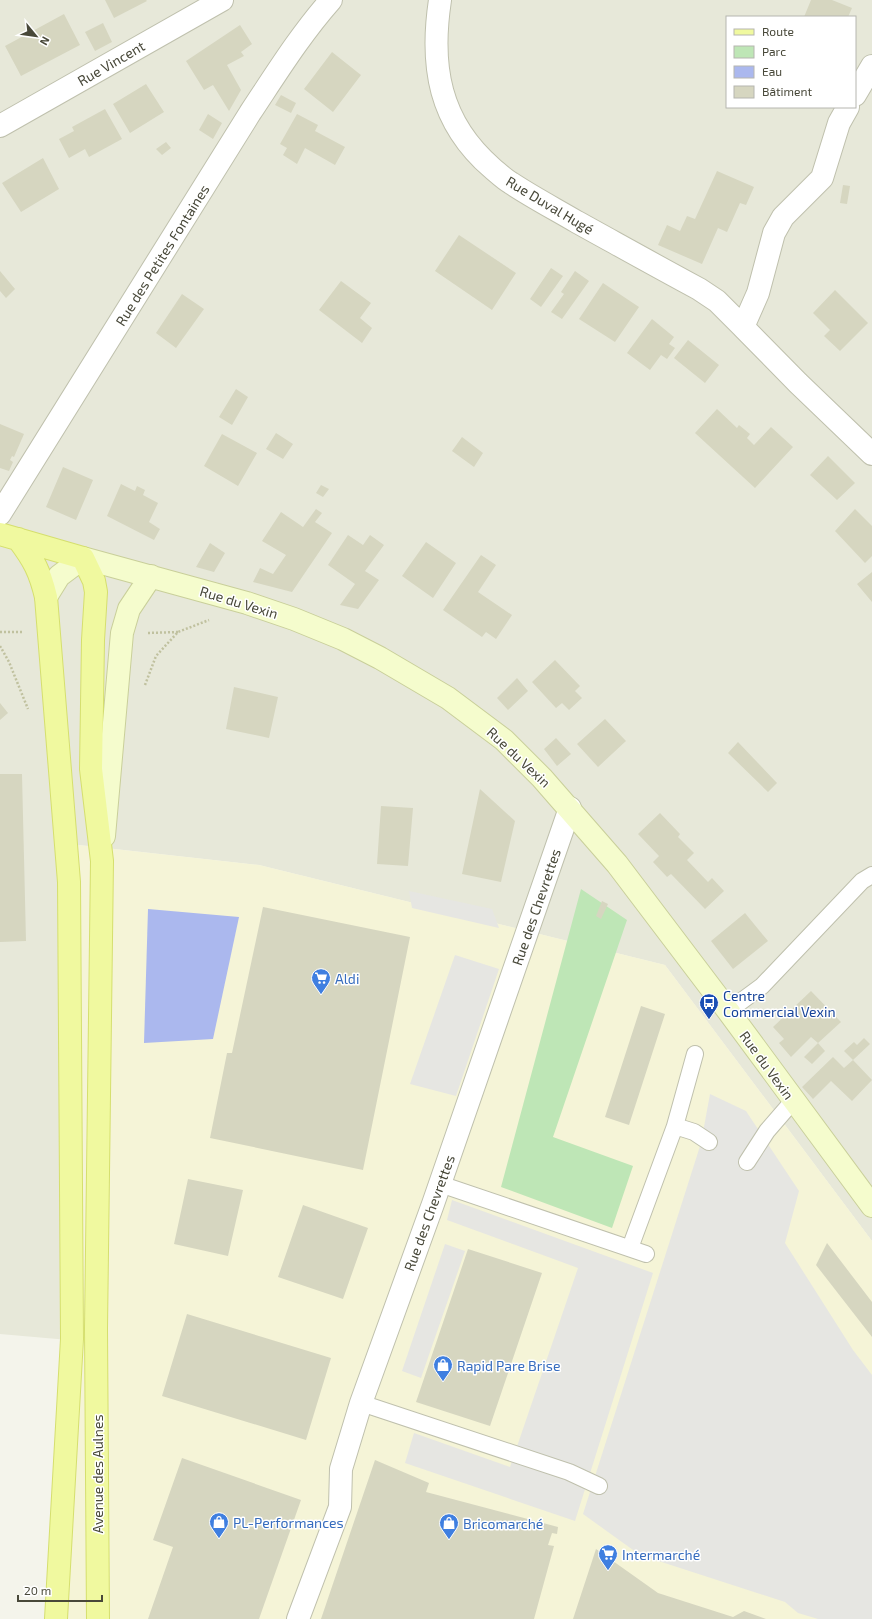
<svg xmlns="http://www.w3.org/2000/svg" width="872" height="1619" font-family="'Exo 2',sans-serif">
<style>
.residential{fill:#e7e8d9;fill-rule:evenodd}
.commercial{fill:#f5f4d7}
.green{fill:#bee6b6}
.parking{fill:#e6e6e2}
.water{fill:#abb8ee}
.building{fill:#d6d6c0}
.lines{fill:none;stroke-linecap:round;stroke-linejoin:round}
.lane-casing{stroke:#bfc0ad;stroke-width:18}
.street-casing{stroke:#bfc0ad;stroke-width:24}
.secondary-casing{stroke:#c9cf9a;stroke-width:24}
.primary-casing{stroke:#d5df6e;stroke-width:24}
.path{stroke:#c0c19f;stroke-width:2.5;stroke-dasharray:2 2;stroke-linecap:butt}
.lane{stroke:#fff;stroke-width:16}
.street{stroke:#fff;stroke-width:22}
.secondary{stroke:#f5fccd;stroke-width:22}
.primary{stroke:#f0f99f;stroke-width:22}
.labels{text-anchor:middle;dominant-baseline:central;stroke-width:3;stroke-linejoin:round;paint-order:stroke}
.street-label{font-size:14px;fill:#484839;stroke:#fff}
.shop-label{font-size:14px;fill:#366cbe;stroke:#fff;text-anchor:start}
.transit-label{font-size:14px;fill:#164399;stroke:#fff;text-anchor:start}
</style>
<rect width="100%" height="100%" fill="#f4f4eb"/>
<path class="residential" d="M0,0H872V1241L665,965L259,865L79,845L80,1341L0,1334ZM727,17H855V107H727Z"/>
<path class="commercial" d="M78,845L259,865L665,965L872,1241V1619H63L80,1341Z"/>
<path class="green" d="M581,889L627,920L553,1137L633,1166L612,1228L501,1187Z"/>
<path class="parking" d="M409,891L492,909L499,928L412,908Z
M455,955L499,969L456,1096L410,1084Z
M710,1094L746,1111L799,1191L785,1243L853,1350L872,1375V1619H818L798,1613L785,1602L640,1555L583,1514L701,1143Z
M452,1200L653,1273L575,1521L405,1463L414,1433L510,1467L578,1268L447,1220Z
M445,1244L465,1251L421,1378L402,1371Z"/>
<path class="water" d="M148,909L239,917L213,1039L144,1043Z"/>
<path class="building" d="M105,0H146L147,1L114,18Z
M811,0H832L852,8L848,17H804Z
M64,14L80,45L21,76L5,46Z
M103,23L112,42L95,51L85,32Z
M240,25L252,44L241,52L244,56L227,65L241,90L229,111L213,85L204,90L186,61Z
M332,52L361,75L333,112L304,89Z
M146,84L164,112L130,133L113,104Z
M281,95L296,103L291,113L275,105Z
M105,109L122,139L89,157L85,149L69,158L59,139L74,131L72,127Z
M208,114L222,123L213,139L199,130Z
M297,114L318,125L315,131L345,147L335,165L305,148L297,164L283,155L287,148L280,144Z
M166,142L171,148L162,155L156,149Z
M43,158L59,189L21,212L2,183Z
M717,171L754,187L746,205L740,203L727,232L718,228L702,264L658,245L667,225L680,231L687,216L695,219Z
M843,185L850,186L847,204L840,203Z
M459,235L516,273L492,310L435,271Z
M551,268L563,276L541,307L530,299Z
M0,271L15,289L6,298L0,291Z
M575,271L589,281L562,319L551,312L564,294L561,292Z
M341,281L371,303L360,318L372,328L362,343L319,310Z
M603,283L639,307L615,342L579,319Z
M835,290L868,323L840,351L824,336L830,330L813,313Z
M182,294L204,309L176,348L156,333Z
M652,319L674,337L669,344L675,348L667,359L661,355L650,370L627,353Z
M688,340L719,365L705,383L674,358Z
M236,389L248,397L232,425L219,417Z
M717,409L737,428L739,425L750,434L747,438L754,445L771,427L793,447L755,488L695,433Z
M0,424L24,434L14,457L12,456L10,460L13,462L9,471L0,468Z
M276,433L293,444L283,459L266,449Z
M222,434L257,453L238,486L204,466Z
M462,437L483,453L474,467L452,451Z
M828,456L855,483L837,500L810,475Z
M63,467L93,480L76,520L46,507Z
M121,484L135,491L137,486L145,490L143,495L158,503L149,522L160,529L154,540L107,516Z
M321,485L329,489L323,497L316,493Z
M316,509L322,513L315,522L332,533L292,592L253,582L260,568L273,574L286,555L262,541L281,512L303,527Z
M855,509L872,526V556L865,563L835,531Z
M348,535L363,545L370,535L384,545L365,571L379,580L358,609L340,605L355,584L328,565Z
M426,542L456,563L433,598L402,576Z
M210,543L225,553L214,572L196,567Z
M481,555L496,565L478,592L512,615L496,639L486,632L482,637L443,610Z
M872,572V602L857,584Z
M555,660L580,686L575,691L582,698L569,710L562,703L556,708L532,682Z
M517,678L528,691L508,710L497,698Z
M234,687L278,697L269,738L226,729Z
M0,703L8,713L0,720Z
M605,719L626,741L598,767L577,744Z
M556,738L571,754L557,766L544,749Z
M738,742L777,783L768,792L728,753Z
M0,774H22L26,941L0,942Z
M480,789L515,821L501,882L462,874Z
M381,806L413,808L408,866L377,864Z
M660,813L680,834L678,837L694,853L687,860L708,882L712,878L724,891L705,909L671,874L667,877L653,862L659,856L638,834Z
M602,901L608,904L601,919L596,916Z
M263,907L410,937L363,1170L210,1138L227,1053H232Z
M745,913L768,941L733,969L711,941Z
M811,991L841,1022L818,1043L811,1037L791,1057L779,1043L784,1039L773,1027Z
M641,1006L665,1014L629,1125L605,1117Z
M864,1038L870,1044L853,1060L844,1051L854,1042L857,1045Z
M818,1043L825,1051L812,1064L804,1057Z
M833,1057L844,1068L853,1060L872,1080L852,1101L831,1081L813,1099L802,1087Z
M188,1179L243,1190L228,1256L174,1244Z
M303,1205L368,1228L343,1299L278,1277Z
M827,1243L872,1302V1337L816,1265Z
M468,1249L542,1273L490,1426L416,1402Z
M187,1314L331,1358L306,1440L162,1396Z
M182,1458L301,1500L259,1619H148L173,1547L153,1540Z
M375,1460L429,1483L426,1492L558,1527L557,1534L552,1533L548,1545L554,1546L534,1619H321Z
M596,1549L658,1593L733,1617L744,1611L766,1619H573Z"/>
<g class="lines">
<defs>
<path id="lane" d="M728,1011L762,986L862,881L872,875
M695,1054L675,1126L694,1132L709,1142
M747,1162L767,1131L793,1101
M440,1184L646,1254
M630,1248L675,1126
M361,1403L569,1472L599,1486"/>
<path id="street" d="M440,0C430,66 439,122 492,168C498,173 504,179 511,183C532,197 555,209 577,222C617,244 658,267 699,289L717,301L743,327
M855,95L872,66
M848,107L839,123L822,178L783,217L774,233L758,293L743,327L798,383L872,454
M0,126L222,0
M0,514L250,113C276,74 300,35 331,0
M298,1619L340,1507L341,1469L361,1403L433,1204L570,808"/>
<path id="secondary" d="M46,597L59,576L83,558L247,603L294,619L343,639L380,658L448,698L504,740L542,778L617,864L723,1004L872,1206
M104,836L122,633L129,609L151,576"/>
<path id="primary" d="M0,534L83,558L94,581L96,592L93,640L91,769L102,861L96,1329L98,1619
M18,539C34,560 40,572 46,597L69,882L72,1339L56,1619"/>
</defs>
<use href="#lane" class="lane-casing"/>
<use href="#street" class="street-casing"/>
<use href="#secondary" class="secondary-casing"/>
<use href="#primary" class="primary-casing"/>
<path class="path" d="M0,632H23
M148,633L178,632
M0,646L9,662L28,709
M145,685L156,656L178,632L209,620"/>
<use href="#lane" class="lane"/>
<use href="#street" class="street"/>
<use href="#secondary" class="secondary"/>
<use href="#primary" class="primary"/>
</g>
<defs>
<symbol id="supermarket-pin" viewBox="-11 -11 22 30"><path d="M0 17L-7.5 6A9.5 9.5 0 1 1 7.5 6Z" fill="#3f7fe0" stroke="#fff"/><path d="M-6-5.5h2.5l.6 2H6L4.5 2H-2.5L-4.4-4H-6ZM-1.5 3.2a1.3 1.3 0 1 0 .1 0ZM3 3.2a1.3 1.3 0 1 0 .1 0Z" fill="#fff"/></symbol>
<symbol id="bus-pin" viewBox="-11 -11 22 30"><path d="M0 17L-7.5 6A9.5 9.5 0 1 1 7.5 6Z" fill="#1a4fb4" stroke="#fff"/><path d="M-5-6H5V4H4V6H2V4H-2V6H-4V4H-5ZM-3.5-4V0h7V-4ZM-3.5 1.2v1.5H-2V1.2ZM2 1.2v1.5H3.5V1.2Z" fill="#fff"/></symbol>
<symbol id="shop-pin" viewBox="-11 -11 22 30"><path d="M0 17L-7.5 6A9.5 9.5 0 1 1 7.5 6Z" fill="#3f7fe0" stroke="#fff"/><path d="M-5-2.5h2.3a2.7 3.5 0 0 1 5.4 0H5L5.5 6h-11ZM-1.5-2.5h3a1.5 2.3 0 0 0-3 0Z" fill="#fff"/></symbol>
</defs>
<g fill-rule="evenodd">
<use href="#supermarket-pin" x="310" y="967" width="22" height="30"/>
<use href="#bus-pin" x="698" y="992" width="22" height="30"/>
<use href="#shop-pin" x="432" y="1354" width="22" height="30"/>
<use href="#shop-pin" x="208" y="1511" width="22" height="30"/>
<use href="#shop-pin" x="438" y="1512" width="22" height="30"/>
<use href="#supermarket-pin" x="597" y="1543" width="22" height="30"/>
</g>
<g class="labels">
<g class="street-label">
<text transform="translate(111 63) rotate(-30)">Rue Vincent</text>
<text transform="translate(550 205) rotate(31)">Rue Duval Hugé</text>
<text transform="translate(162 255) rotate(-58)">Rue des Petites Fontaines</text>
<text transform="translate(239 602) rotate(17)">Rue du Vexin</text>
<text transform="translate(519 757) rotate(43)">Rue du Vexin</text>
<text transform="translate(536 907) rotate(-71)">Rue des Chevrettes</text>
<text transform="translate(767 1065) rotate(54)">Rue du Vexin</text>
<text transform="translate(429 1213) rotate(-70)">Rue des Chevrettes</text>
<text transform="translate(97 1474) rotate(-90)">Avenue des Aulnes</text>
</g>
<g class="shop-label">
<text x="335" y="978">Aldi</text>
<text x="457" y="1365">Rapid Pare Brise</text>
<text x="233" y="1522">PL-Performances</text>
<text x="463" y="1523">Bricomarché</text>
<text x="622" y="1554">Intermarché</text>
</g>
<g class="transit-label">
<text x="723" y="995">Centre<tspan x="723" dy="16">Commercial Vexin</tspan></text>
</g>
</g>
<rect x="726" y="16" width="130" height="92" fill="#ffffff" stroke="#b6b6b0"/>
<rect x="734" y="29" width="20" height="6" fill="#f0f99f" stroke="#b6b6b0"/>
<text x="762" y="36" font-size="12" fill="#484839">Route</text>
<rect x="734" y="46" width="20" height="12" fill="#bee6b6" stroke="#b6b6b0"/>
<text x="762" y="56" font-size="12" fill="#484839">Parc</text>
<rect x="734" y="66" width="20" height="12" fill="#abb8ee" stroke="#b6b6b0"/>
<text x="762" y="76" font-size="12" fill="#484839">Eau</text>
<rect x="734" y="86" width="20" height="12" fill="#d6d6c0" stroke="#b6b6b0"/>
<text x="762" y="96" font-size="12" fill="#484839">Bâtiment</text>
<g transform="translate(36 36) rotate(119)" stroke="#ffffff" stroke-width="3" paint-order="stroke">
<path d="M0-3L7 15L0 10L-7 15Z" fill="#484839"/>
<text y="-6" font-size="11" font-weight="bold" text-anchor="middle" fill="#484839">N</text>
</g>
<path d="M18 1595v6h84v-6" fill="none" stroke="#484839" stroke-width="2"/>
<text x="24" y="1595" font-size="12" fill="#484839" stroke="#ffffff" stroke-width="3" paint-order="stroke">20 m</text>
</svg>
